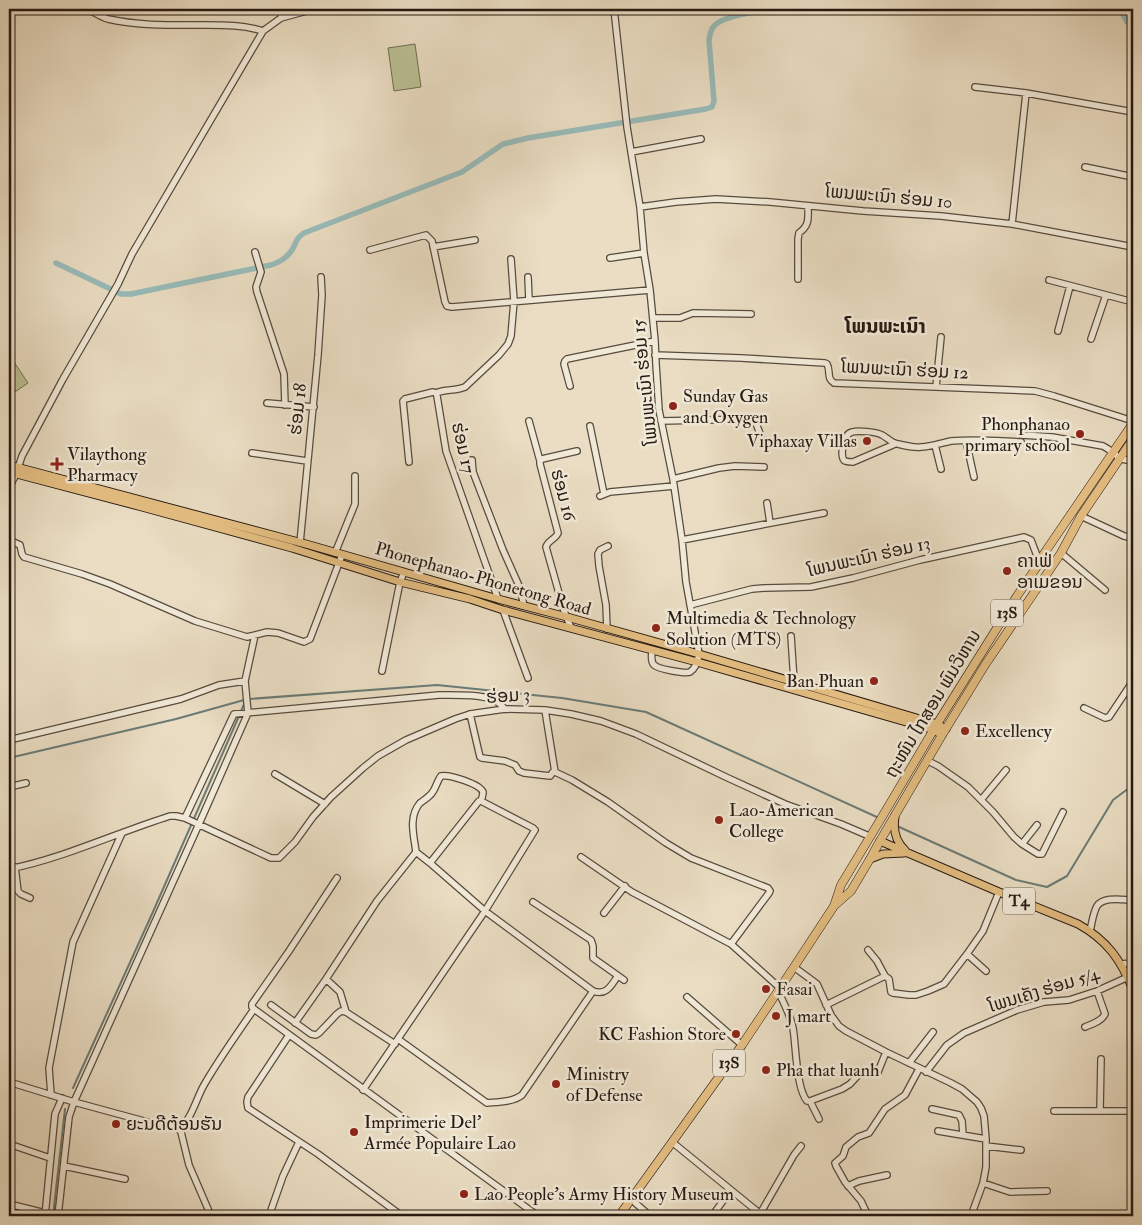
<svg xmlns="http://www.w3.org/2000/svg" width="1142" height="1225" font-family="'IM FELL Double Pica','Noto Sans Lao',serif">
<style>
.green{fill:#bac092;stroke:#706d52}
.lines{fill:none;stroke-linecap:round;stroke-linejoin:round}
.stream{stroke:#6a7b76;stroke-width:2}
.canal{stroke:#98bbb9;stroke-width:5.5}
.minor-casing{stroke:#574b3e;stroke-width:8}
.major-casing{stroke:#261a12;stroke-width:9}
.highway-casing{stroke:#261a12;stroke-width:9}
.minor{stroke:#f1e9d8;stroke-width:5.5}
.major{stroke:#e5be82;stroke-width:7}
.highway{stroke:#e5be82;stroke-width:8}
.poi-dot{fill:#8f2418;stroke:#f1e9d8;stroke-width:2}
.labels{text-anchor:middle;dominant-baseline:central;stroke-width:5;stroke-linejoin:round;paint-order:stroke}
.shield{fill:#f1e9d8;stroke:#63584d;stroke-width:1}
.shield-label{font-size:16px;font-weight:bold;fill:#261a12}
.street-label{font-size:18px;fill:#261a12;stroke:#f1e9d8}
.poi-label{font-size:18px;fill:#261a12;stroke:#f1e9d8;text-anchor:start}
.quarter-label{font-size:20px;font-weight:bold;fill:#261a12;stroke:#f1e9d8}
</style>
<rect width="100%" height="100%" fill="#eaddc3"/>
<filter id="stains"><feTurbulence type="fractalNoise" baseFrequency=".004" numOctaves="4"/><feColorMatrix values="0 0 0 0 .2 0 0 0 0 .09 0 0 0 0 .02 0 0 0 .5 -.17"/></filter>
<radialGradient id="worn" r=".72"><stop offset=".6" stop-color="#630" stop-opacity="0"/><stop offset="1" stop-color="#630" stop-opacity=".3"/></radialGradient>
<path class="green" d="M415,44L421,87L394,91L388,48Z
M12,359L28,383L9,396V361Z"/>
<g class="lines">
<path class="stream" d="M249,699L437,685L562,698L646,712L879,818
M241,711L245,702
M9,758L176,719L244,700
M897,826L1016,880L1047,887L1067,876L1113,800L1133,785
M73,1088L152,914L239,716
M53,1216L65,1109"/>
<path class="canal" d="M1120,9L1127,22L1133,23
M56,263L121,294H131L271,265C280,262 287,258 292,250C297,242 295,239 304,233L462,172L503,144L528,138L706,109L712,107L714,101L709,41C710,35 710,30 714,26C722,16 757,12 770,9"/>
<defs>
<path id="minor" d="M87,9C94,12 101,17 108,19C140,26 173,25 205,25C225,25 244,25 263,31
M614,9L627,127L640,207L644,253L650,290L655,341L656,364L659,410L673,479L682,540L686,582L699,654C698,660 695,669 690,672C685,674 658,669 654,665C650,661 652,655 652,650
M281,18L282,9
M975,87L1026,93L1133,112
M631,152L701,139
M1085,167L1133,177
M640,207L676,202L716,199L770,202L863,211L941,216L1012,224L1133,247
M1012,224L1026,93
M433,247L475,240
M370,250L426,235L432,241L445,302L447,306L452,307L650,290
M255,252L261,272L256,287L257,292L284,374L285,405
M610,258L644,253
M528,277L529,300
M798,279V239L799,233C810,225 808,218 808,206
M1049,280L1133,302
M653,318H680L693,313L751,314
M1058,331L1070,286
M1091,339L1106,295
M655,355L741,358L825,363L827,364C831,371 826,378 834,383L1035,391L1054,396L1133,421
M570,386L564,364L565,361L567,359L655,341
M936,387L941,337
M436,393C445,389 456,391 465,387L499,355L508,344L511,336L514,301L511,259
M267,403L314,407
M529,421L540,461
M661,421L752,419L755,421L761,436
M590,426L604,494
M1022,435L1052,437L1103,446L1108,449L1121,459L1133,461
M966,441L974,477
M895,444L853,462C851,462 848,462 845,461C839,458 843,434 852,432C858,430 877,432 882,435C888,438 891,443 898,444C906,446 914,448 921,447C931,447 941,443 951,441C974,439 998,441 1021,442
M935,445L941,469
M252,453L307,461
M472,460L473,472L503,550L520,588L524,606
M409,462L403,401L405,399L433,392L436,393L437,396L446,451L498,599
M673,479L719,468L735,466L764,467
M9,488L16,474L22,456L63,379L118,284L132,254L263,31L281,18L314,9
M600,496L610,492L674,486
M767,503L770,523
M1081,516L1124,536L1133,538
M9,540L20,545L22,554L24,557L82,574L110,584L195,621L247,637L267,632L278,633L304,642L310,639L342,555
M682,540L824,513
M300,543L318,355L322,295L321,277
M335,553L355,504V476
M1061,553L1105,590
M690,605L752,589L764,588L811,587L853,578L920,560L1024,537L1031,540L1039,561
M503,610L528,678
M571,628L564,611L546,547C548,540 556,539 558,533L540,464V461L542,459L577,451
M607,629L606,605L599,566L598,554L600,550L608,546
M791,636L794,681
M382,671L400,582L404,572
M1084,708L1105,718L1109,717L1133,681
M545,710L555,772
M470,714L480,757L482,758L505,761L515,765L519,771L524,773L550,776L553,772H555L572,780L608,802L666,843L691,858L768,888L770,891L769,893L731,944
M9,740L181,699L219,685L245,681
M928,761L938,766L968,787L993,812L1014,837L1022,844L1038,854H1042L1063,812
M275,774L325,804
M9,787L26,783
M981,800L1006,770
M481,801C482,798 483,795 483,792C480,784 449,774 441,776C437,781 436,788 432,793C429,797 424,800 420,803C408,817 414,836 416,852L430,863L485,911L593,991C606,996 611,986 617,977
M185,818L234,714L439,695C456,695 481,694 496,701C499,703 502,706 505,709
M1022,844L1037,825
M581,857L632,892L731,944L780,988
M15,867L18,891L21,894L30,898
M9,869C64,858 116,833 170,816H176L185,818L271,858H279L295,842L313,817L331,797L363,768L378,756L406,740L455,719L470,714L505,709L545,710L571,714L601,721L636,734L728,778L785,804L841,824L869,836
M533,902L591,940L593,946V958L624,980
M604,913L625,886
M1090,931C1092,923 1093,913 1097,906C1104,896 1123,900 1133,900
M868,950L877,961L885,976L889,979L891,992L893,993L909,995H916L928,991L944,984L967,954L983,931L999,892
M967,954L986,971
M1121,964L1133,963
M794,967L817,984L831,1015L839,1026L846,1031L886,1052L951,1083L962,1089L977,1102L981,1108L984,1116L986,1139V1167L983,1183L971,1216
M326,979L340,992L346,1012
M778,991C783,1001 791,1017 793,1028C796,1045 796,1088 807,1101H810L819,1119
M687,997L742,1045
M271,1005L311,1034L316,1035L319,1033L337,1014L341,1011L346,1012L395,1044
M826,1005L885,976
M254,1009L538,1216
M295,1023L326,979L377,901L416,852
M1085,1027C1092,1024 1102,1021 1105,1014L1097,991
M289,1035L248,1097L247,1102L248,1108L318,1154L402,1216
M398,1039L487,1103C498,1102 513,1102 522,1095L593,991
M909,1063L933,1032
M926,1072L947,1045L964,1033L1017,1010L1044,1002L1069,1000L1097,991L1128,977
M9,1082L74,1102L155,1124L178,1128L181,1132L189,1165L211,1216
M363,1090L485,911L535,830L533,828L481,801H479L430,863
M51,1095L49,1068L73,942L122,833
M810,1101L842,1089L850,1084L863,1070H866L877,1073L878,1072L886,1052
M932,1109L959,1115L962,1121L963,1135
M1054,1111H1133
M1100,1111L1101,1059
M179,1129C192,1119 196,1099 204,1085C219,1059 237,1034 254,1009L252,1007V1004L289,951L337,878
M938,1131L986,1139
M672,1142L763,1216
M9,1144L50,1158
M986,1146L1021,1150
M64,1166L125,1179
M983,1183L1010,1192L1047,1191
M848,1186L859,1181L887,1175
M631,1199L650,1216
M9,1204L45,1213
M760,1214L794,1155L801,1146
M45,1216L55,1114L62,1098
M58,1216L69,1117L74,1102L199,824L248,713L245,681L255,635
M269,1216L283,1176L299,1142
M712,1216L731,1190
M868,1216L861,1201L845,1182L836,1166L835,1163L843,1156L846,1147L858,1137L869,1133L885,1109L905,1095L919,1069"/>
<path id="major" d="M9,465L306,544L498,599L567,617L699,654L937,724L946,729
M9,472L142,507L292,548L400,582L470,599L503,610L697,662L934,730L942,735
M895,817C893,830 895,841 905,850
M880,841L999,892L1078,924C1107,940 1121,960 1133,990
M870,859L883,854L904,853"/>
<path id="highway" d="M834,906L851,891L870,859L880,841L942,735L985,665L1061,553L1081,516L1133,439
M619,1216L742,1045L794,967L834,906L841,885L888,807L937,724L1017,596L1038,565L1039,561L1133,423"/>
</defs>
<use href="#minor" class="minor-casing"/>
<use href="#major" class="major-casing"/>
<use href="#highway" class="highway-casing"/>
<use href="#minor" class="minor"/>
<use href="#major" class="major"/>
<use href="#highway" class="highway"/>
</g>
<g class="poi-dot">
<circle cx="673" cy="406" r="5"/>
<circle cx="1080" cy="434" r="5"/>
<circle cx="867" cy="441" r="5"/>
<path d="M54.5 456.5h5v5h5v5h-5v5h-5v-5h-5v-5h5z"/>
<circle cx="1007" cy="571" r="5"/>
<circle cx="656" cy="628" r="5"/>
<circle cx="874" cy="681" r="5"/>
<circle cx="965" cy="731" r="5"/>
<circle cx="719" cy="820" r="5"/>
<circle cx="766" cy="989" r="5"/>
<circle cx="776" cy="1016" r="5"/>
<circle cx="736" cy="1034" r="5"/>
<circle cx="766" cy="1070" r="5"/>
<circle cx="556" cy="1084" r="5"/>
<circle cx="116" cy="1124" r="5"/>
<circle cx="354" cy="1132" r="5"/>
<circle cx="464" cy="1194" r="5"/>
</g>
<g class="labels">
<g class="shield">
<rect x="991" y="599.5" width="32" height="27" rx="4"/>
<rect x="1003" y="887.5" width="32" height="27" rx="4"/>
<rect x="713" y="1049.5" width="32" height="27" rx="4"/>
</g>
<g class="shield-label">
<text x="1007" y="613">13S</text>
<text x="1019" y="901">T4</text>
<text x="729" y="1063">13S</text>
</g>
<g class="street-label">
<text transform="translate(889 197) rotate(5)">ໂພນພະເນົາ ຮ່ອມ 10</text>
<text transform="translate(905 370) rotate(3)">ໂພນພະເນົາ ຮ່ອມ 12</text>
<text transform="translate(645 382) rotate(-96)">ໂພນພະເນົາ ຮ່ອມ 15</text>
<text transform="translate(298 409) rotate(-84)">ຮ່ອມ 18</text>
<text transform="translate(463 448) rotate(77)">ຮ່ອມ 17</text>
<text transform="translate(563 495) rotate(75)">ຮ່ອມ 16</text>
<text transform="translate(869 557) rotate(-13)">ໂພນພະເນົາ ຮ່ອມ 13</text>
<text transform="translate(483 579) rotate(16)">Phonephanao-Phonetong Road</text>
<text transform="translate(508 696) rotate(-4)">ຮ່ອມ 3</text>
<text transform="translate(933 704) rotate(-59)">ຖະໜົນ ໄກສອນ ພົມວິຫານ</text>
<text transform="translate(1044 990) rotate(-17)">ໂພນເຄັງ ຮ່ອມ 5/4</text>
</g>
<g class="poi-label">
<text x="683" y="396">Sunday Gas<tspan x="683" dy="21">and Oxygen</tspan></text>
<text x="1070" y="424" text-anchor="end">Phonphanao<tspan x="1070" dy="21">primary school</tspan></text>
<text x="857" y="441" text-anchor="end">Viphaxay Villas</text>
<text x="67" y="454">Vilaythong<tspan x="67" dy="21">Pharmacy</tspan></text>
<text x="1017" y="561">ຄາເຟ່<tspan x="1017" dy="21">ອາເມຂອນ</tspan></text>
<text x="666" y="618">Multimedia &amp; Technology<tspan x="666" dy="21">Solution (MTS)</tspan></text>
<text x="864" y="681" text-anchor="end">Ban Phuan</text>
<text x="975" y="731">Excellency</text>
<text x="729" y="810">Lao-American<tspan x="729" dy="21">College</tspan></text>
<text x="776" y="989">Fasai</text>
<text x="786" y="1016">J mart</text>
<text x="726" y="1034" text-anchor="end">KC Fashion Store</text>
<text x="776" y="1070">Pha that luanh</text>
<text x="566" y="1074">Ministry<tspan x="566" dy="21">of Defense</tspan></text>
<text x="364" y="1122">Imprimerie Del'<tspan x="364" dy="21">Armée Populaire Lao</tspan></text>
<text x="126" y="1124">ຍະນດີຕ້ອນຮັນ</text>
<text x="474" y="1194">Lao People's Army History Museum</text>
</g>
<g class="quarter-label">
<text x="885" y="326">ໂພນພະເນົາ</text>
</g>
</g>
<rect width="1142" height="1225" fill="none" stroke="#eaddc3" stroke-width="30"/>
<rect x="10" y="10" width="1122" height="1205" fill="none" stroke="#261a12" stroke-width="2.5"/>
<rect x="15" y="15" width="1112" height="1195" fill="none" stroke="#261a12"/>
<rect width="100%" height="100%" filter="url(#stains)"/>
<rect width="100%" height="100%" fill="url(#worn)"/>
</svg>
